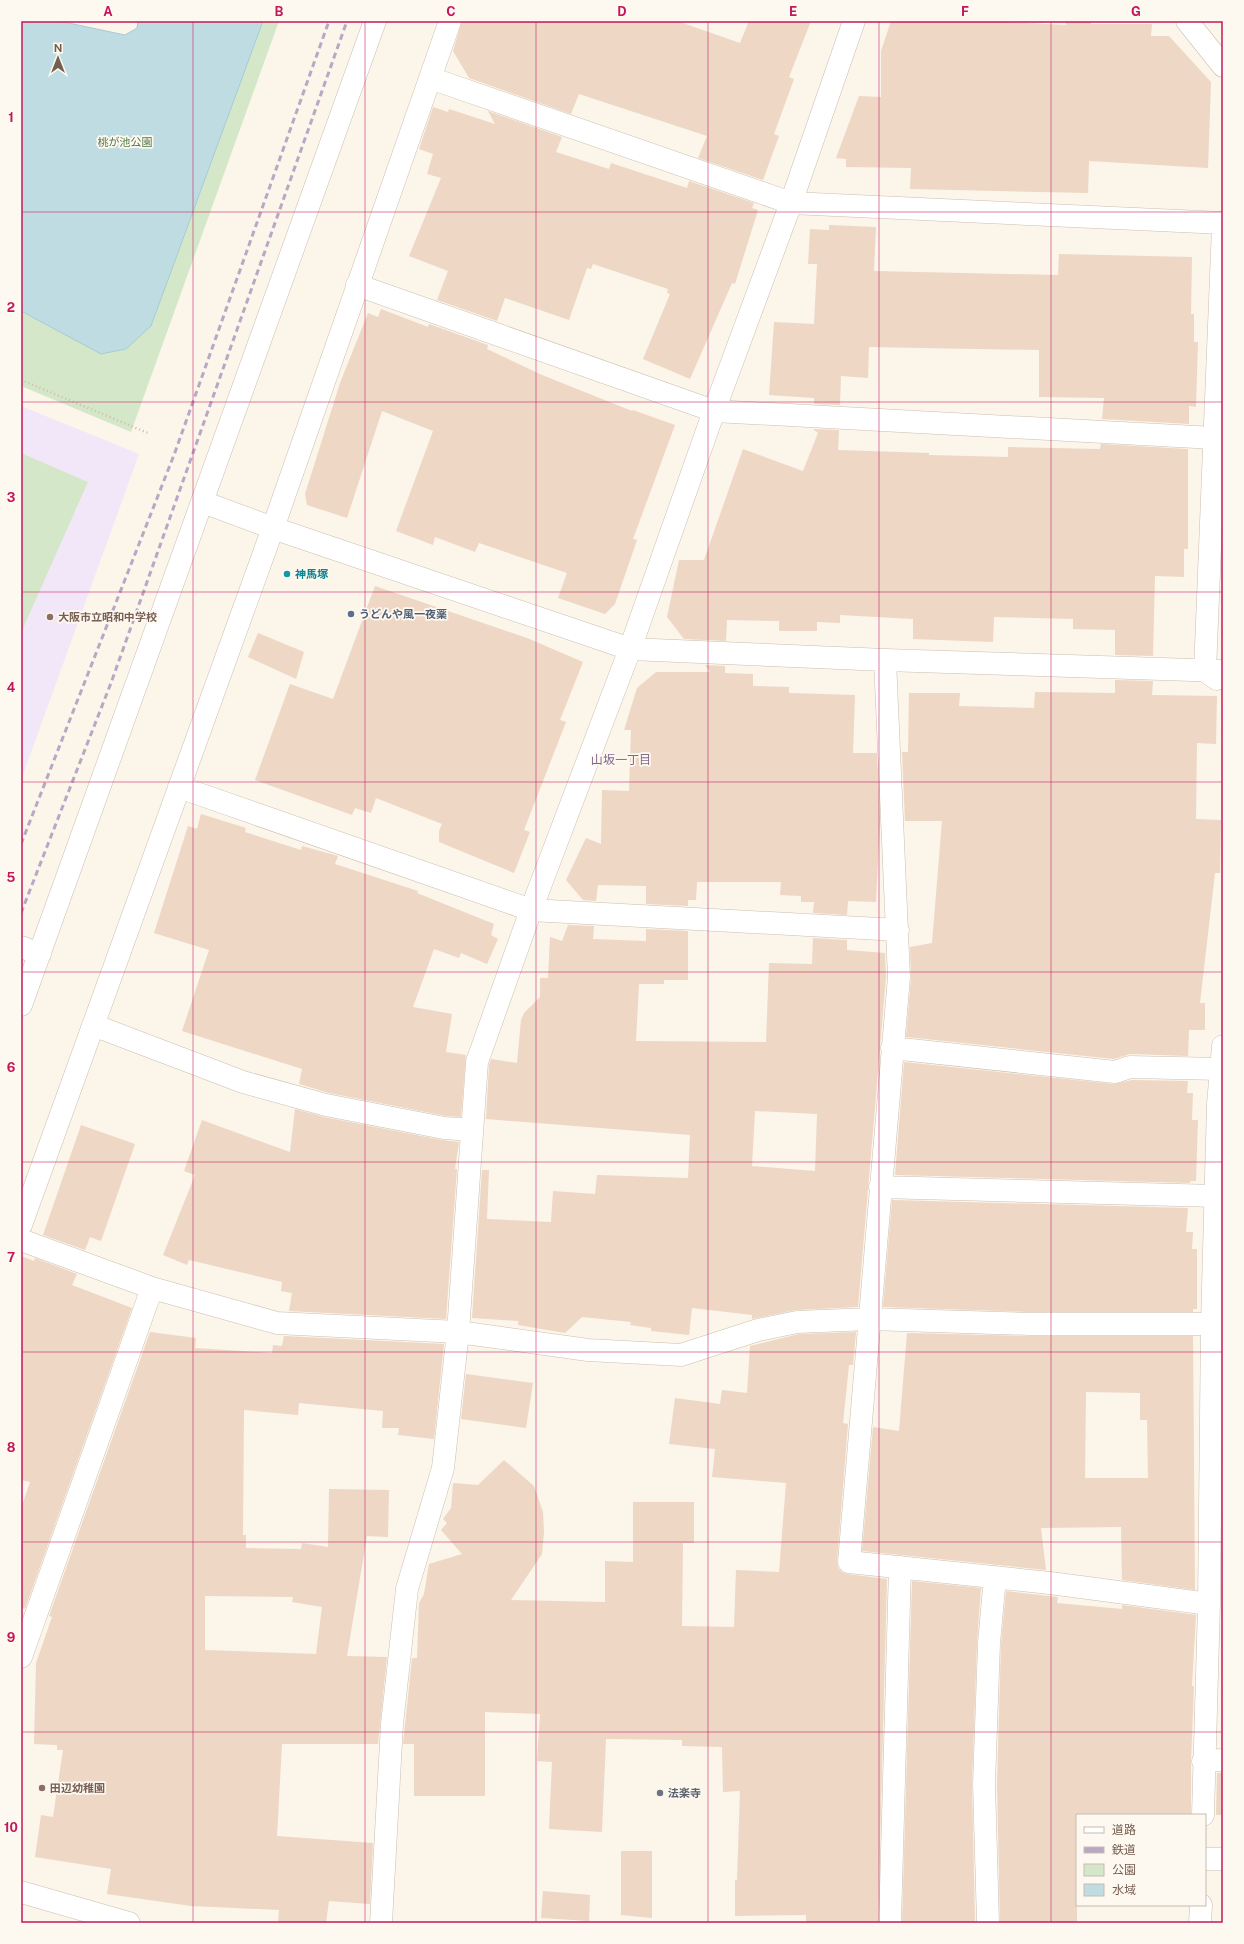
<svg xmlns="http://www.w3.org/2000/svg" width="1244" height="1944" font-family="'Public Sans','Noto Sans JP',sans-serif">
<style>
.education{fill:#f2e7f8}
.green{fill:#d4e8c9}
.water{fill:#c0dce3;stroke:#a7cbd4}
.building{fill:#eed7c4;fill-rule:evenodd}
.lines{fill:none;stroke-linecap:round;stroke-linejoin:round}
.minor-casing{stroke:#ccbeb1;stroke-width:23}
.path{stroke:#d3baa7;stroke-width:2.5;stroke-dasharray:1 3;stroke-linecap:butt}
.minor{stroke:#fff;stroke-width:22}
.rail{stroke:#b9a8c5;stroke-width:3;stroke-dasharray:6 4;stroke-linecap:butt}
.grid{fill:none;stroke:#c2185b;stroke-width:1;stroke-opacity:0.55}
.culture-dot{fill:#0f9aa8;stroke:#fef9f0;stroke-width:1.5}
.service-dot{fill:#5c6f8a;stroke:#fef9f0;stroke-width:1.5}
.education-dot{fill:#8d6e63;stroke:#fef9f0;stroke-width:1.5}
.worship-dot{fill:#6b7280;stroke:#fef9f0;stroke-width:1.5}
.labels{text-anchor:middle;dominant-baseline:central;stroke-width:3.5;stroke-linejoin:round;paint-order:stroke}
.park-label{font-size:11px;fill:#547848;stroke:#fef9f0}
.culture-label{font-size:11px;font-weight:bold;fill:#0d838f;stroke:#fef9f0;text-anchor:start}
.service-label{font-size:11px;font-weight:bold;fill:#4e5e75;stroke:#fef9f0;text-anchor:start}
.education-label{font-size:11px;font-weight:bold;fill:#785e54;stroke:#fef9f0;text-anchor:start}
.worship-label{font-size:11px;font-weight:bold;fill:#5b616d;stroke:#fef9f0;text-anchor:start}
.neighbourhood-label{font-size:12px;fill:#84678f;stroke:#fef9f0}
.neatline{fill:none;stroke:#c2185b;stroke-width:1.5}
.grid-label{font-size:13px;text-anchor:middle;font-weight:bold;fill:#c2185b}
</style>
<rect width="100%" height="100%" fill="#fbf5ea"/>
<path class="education" d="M21,406L139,454L21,780Z"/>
<path class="green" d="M21,21L125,38L140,30L142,21H279L131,432L21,386Z
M21,453L88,482L21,633Z"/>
<path class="water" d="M21,21H59L125,35L137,28L138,21H263L151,326L126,349L101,354L21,311Z"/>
<path class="building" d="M462,21H677L740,43L749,21H811L789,77L794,79L774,134L779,136L763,180L698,158L707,136L579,94L571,114L469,78L453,51Z
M891,21H985L1066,25V21H1091V24H1152L1151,36H1169L1211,82L1208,168L1089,161L1088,193L910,189L911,168L846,167V159L836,158L859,96L881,97V51Z
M433,107L448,112L449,109L495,124L488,111L562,137L556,152L609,169L611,163L687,188L689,181L754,203L752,208L758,210L735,284L732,283L690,379L643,359L670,294L667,293L668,289L593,264L591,269L587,268L569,320L505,298L497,321L437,300L448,271L409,256L441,178L427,174L433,154L419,149Z
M829,225L876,227L874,271L1058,275L1059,254L1192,257L1191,314H1194V342H1198L1196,407L1189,406V424L1102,419L1104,398L1039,397V350L869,347L868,378L841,376L840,405L814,404V398L769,395L774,322L814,324L817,264H808L810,229L829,230Z
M381,309L428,327L429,324L488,345L487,349L542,375L632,411L633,410L675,425L633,539L637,540L615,604L605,614L558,598L567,573L479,543L475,552L435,537L433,545L396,531L433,431L382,411L347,518L307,505L305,494L340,383L368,313L378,317Z
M813,429L839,430L838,450L929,453V455L1008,457V447L1100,449L1101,444L1188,449V549H1184V577L1155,576L1153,656L1115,655V630L1073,629V619L994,617L993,642L913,639V619L840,615V623L817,622V631H779V621L727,620L726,641L684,639L667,617L679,560H704L743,449L803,471L818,433Z
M375,586L527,638L583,662L560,720L566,722L524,830L530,832L514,873L439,842V831L442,824L376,798L371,813L355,808L352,815L255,780L290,684L333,699Z
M258,633L304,652L296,679L248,657Z
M705,665L725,666V673L753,674V686L789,687V693L855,695L853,753H877L880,821L876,902L848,901L847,915L813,913L814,902H801V896L780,895L781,882H697L696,900H688V906L646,904V886L598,885L596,901L583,900L566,880L586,838L601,844L602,790L629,791L631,730H624L637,688L656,672H710Z
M1115,680L1153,681L1152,695L1217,696L1216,744L1197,743L1196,819L1221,820L1220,873H1215L1200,1003H1205V1030H1189L1188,1056L1130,1054L1114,1059L906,1037L911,978L910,947L932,943L942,821H905L902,752H908L909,693H960L959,706L1034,708L1035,692L1115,693Z
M201,814L246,828L245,832L301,850L302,846L338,856L335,864L418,891L417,893L494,924L491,935L498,939L487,964L461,953L459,958L434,949L413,1007L452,1014L446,1052L466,1055L461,1117L446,1116L329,1093L299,1084L302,1069L182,1031L209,950L154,933L188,826L197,829Z
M568,925L594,926L593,939L646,941V929L688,931V980H664V984H639L636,1041L766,1042L769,963L812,964L813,938L847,940V950L885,953L886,977L858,1307L796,1310L752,1319V1315L692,1308L689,1335L651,1331V1328L630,1325L631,1322L582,1317L565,1333L518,1325V1321L472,1318L482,1170H489L487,1219L551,1222L553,1191L595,1194L597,1175L688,1178L690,1135L486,1119L489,1065L491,1059L517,1063L521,1020L524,1013L540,997V978H548L550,937L562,941ZM755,1111L817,1114L815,1171L752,1166Z
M904,1062L1114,1084L1132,1080L1188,1081L1187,1093H1193L1192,1120H1198L1196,1181H1190V1183L895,1175Z
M295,1109L324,1117L442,1140L459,1142L455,1169H457L446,1319L289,1311L292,1293L281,1291L282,1282L189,1260L187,1265L163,1255L195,1175L184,1171L202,1120L290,1152Z
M81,1125L135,1144L101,1241L90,1237L85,1250L43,1235Z
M892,1200L1188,1208L1186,1232H1193L1192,1249H1197V1309H1193V1312H1030L883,1307Z
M21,1256L34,1261L35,1258L77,1274L72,1285L132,1308L25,1609L21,1607V1508L30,1482L21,1480Z
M150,1332L196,1338L195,1348L272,1353L273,1345L282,1346L284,1336L444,1344L434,1439L398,1435L399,1428H382L383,1411L299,1403L298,1415L244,1410L243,1535H246V1548L301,1549L302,1543L328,1547L329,1489L389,1490L388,1537L367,1536L347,1656L387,1657L378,1744H282L277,1836L373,1843L370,1904L329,1901L326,1923H278L279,1910L191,1906L107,1894L111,1869L35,1857L41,1815L53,1817L63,1750H57V1745L34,1744L36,1663L52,1617L49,1616ZM205,1596L293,1597L292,1602L322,1607L316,1654L205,1650Z
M856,1332L853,1365H849L843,1423L848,1424L837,1561L838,1568L842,1572L847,1574L887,1579L878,1923H806V1915L735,1916V1880H737L740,1791L723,1792L722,1747L682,1746V1740L606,1739L602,1832L549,1829L552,1762L537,1761L540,1714L485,1712V1796H414V1744H403L412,1658H417L419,1603L424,1594L429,1564L462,1554L441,1530L447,1523L443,1519L451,1508L453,1483L478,1485L504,1460L534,1486L543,1512L544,1532L542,1554L511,1600L605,1602V1561L633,1562V1502H694V1543H683L682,1626L734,1627L736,1570L779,1572L786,1483L712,1477L715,1449L669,1444L675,1398L720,1404L722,1390L747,1393L750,1346L799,1334Z
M907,1333L1030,1336H1193L1195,1590L1122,1580L1121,1527L1041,1528L1046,1570L862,1551L873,1427L899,1431ZM1086,1392L1140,1393V1420H1147L1148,1478H1085Z
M466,1374L533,1383L526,1428L461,1419Z
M912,1581L981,1588L977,1643L972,1784L975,1923H902Z
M1006,1591L1058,1597L1057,1603L1122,1609V1605L1196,1615L1192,1686H1194L1191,1761V1815H1077V1923H1000L997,1784L1001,1644Z
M1217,1773H1223V1815H1216Z
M621,1851H652V1918L621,1915Z
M543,1891L590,1895L589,1921L541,1918Z"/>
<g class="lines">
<defs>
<path id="minor" d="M1187,21L1223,66
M430,78L791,203L1223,223
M357,285L714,411L1214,438
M203,502L273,528L630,649L885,660L1223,671
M885,660L899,977L849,1562L1050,1583L1209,1604
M1217,679L1205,671L1223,227
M179,787L531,910L898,930
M21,947L40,954
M21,1005L375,21
M93,1025L243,1082L326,1105L444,1128L472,1130
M892,1048L1115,1072L1130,1067L1221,1069
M880,1187L1216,1196
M21,1225L273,528L450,21
M21,1240L152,1288L277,1323L458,1332L588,1350L681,1355L758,1330L797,1322L869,1319L1030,1324H1223
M21,1657L152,1288
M1203,1761L1223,1760
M1203,1815L1209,1604L1212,1324L1218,1104L1223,1046
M1205,1859H1223
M21,1892L129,1923
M381,1923L392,1724L407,1589L443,1468L458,1332L477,1062L531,910L630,649L714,411L791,203L854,21
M890,1923L900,1567
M988,1923L984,1784L989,1643L995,1577
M1200,1923L1201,1905"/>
</defs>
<use href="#minor" class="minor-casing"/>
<path class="path" d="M21,380L148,433"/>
<use href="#minor" class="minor"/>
<path class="rail" d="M21,844L174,455L329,21
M21,913L111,683L347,21"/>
</g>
<path class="grid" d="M193,21V1923M365,21V1923M536,21V1923M708,21V1923M879,21V1923M1051,21V1923M21,212H1223M21,402H1223M21,592H1223M21,782H1223M21,972H1223M21,1162H1223M21,1352H1223M21,1542H1223M21,1732H1223"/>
<circle class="culture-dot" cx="287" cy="574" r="4"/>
<circle class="service-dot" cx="351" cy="614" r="4"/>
<g class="education-dot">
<circle cx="50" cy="617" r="4"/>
<circle cx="42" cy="1788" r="4"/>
</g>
<circle class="worship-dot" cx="660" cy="1793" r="4"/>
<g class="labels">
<g class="park-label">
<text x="125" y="142">桃が池公園</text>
</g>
<g class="culture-label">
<text x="295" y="574">神馬塚</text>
</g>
<g class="service-label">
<text x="359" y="614">うどんや風一夜薬</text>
</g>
<g class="education-label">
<text x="58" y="617">大阪市立昭和中学校</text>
<text x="50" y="1788">田辺幼稚園</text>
</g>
<g class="worship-label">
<text x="668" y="1793">法楽寺</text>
</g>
<g class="neighbourhood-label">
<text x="621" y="760">山坂一丁目</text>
</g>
</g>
<rect width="1244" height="1944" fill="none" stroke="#fef9f0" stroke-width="44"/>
<rect x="1076" y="1814" width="130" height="92" fill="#fef9f0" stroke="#c7bbb0"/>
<rect x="1084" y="1827" width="20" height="6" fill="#ffffff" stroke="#c7bbb0"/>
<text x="1112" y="1834" font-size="12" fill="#745e4f">道路</text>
<rect x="1084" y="1847" width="20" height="6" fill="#b9a8c5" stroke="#c7bbb0"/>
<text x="1112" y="1854" font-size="12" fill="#745e4f">鉄道</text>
<rect x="1084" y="1864" width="20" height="12" fill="#d4e8c9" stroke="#c7bbb0"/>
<text x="1112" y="1874" font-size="12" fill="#745e4f">公園</text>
<rect x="1084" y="1884" width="20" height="12" fill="#c0dce3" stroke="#c7bbb0"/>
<text x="1112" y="1894" font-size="12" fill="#745e4f">水域</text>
<g transform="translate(58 58)" stroke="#fef9f0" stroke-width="3" paint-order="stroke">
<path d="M0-3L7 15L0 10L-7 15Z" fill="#745e4f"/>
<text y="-6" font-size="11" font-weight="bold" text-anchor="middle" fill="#745e4f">N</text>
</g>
<rect x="22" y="22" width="1200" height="1900" class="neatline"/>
<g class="grid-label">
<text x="108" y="16">A</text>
<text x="279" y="16">B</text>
<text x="451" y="16">C</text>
<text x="622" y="16">D</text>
<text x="793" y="16">E</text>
<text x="965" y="16">F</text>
<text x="1136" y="16">G</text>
<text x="11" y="122">1</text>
<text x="11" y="312">2</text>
<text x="11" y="502">3</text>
<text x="11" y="692">4</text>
<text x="11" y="882">5</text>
<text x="11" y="1072">6</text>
<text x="11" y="1262">7</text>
<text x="11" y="1452">8</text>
<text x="11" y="1642">9</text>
<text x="11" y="1832">10</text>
</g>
</svg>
